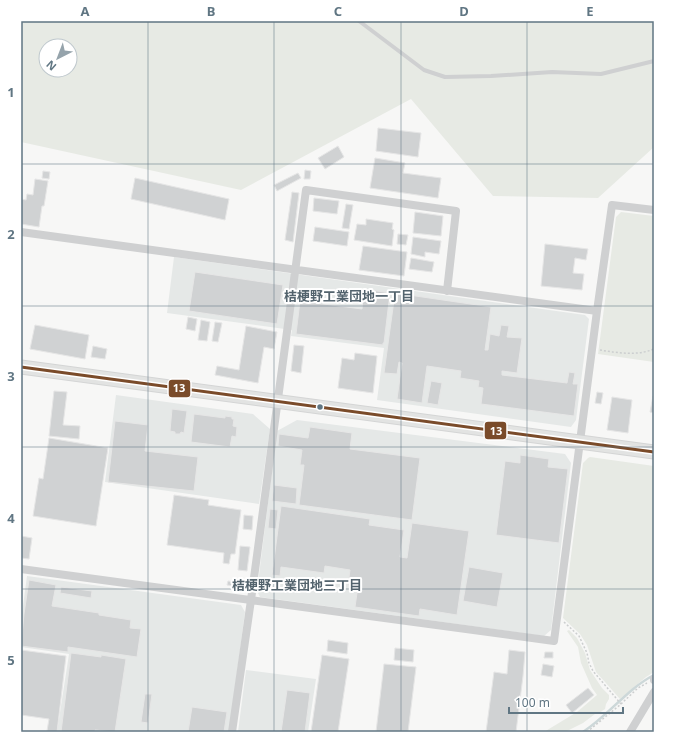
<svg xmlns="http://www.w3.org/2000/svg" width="675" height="753" font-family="'Noto Sans','Noto Sans JP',sans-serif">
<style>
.built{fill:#e5e8e7}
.green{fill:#e7eae4;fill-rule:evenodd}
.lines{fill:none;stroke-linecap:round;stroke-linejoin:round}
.stream{stroke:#cdd8d9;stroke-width:2.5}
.building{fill:#d0d2d3;stroke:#e6e6e6}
.primary-casing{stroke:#d4d5d5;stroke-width:15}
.path{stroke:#cccecf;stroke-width:1.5;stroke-dasharray:2 2;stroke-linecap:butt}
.lane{stroke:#cfd0d1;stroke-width:4}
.street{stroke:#cfd0d1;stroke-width:8}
.primary{stroke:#e2e3e2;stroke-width:13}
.bus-1-casing{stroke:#fff;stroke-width:6}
.bus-1{stroke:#7a4b2a;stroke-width:3}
.grid{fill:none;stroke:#607683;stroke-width:1;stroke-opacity:0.55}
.bus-dot{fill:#607683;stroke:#fff;stroke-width:1.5}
.labels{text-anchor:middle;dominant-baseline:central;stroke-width:4;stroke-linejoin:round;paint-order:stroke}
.neighbourhood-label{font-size:13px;font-weight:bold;fill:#53636d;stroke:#fff}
.line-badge{stroke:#fff;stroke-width:1.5}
.badge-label{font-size:11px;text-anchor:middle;font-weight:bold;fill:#fff}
.neatline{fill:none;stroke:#607683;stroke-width:1.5}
.grid-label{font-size:13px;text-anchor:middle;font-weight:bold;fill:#607683}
</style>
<rect width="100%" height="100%" fill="#f7f7f6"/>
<path class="built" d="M174,257L585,315L589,319L576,420L571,427L377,400L384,348L291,336L292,330L167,313Z
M116,395L253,414L270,429L259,504L105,482Z
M297,420L565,454L571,463L551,630L544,636L260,597L257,591L277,431Z
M27,576L241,605L245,612L229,732H57L69,654L21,647V621Z
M246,670L316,679L308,732H238Z"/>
<path class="green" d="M21,21H654V147L598,198L493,196L411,99L241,190L21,142ZM46,46H70V70H46Z
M621,212L654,216V362L598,354L616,217Z
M590,457L654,466V672L646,677L620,699L605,682L596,672L587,645L580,634L563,618L583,463L588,458Z
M569,630L577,638L585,653L590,670L602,688L609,695V699L606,704L605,709L599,713L595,714L583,723L565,732H544L577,712L597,695L592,688L581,663L578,647L567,631Z"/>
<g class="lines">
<path class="stream" d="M583,732C609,715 627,689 654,675"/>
</g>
<path class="building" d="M378,128L421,133L418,157L376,151Z
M338,146L344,157L325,169L318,158Z
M375,158L405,163L403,173L441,178L438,198L370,188Z
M305,170L311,171L310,179H304Z
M43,171L50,172L49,179L42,178Z
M298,173L301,178L277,191L274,185Z
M135,178L229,199L225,220L131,199Z
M35,179L48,181L44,206H42L39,227L21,224V199L26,200L27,194L33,195Z
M292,192L299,193L293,242L285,240Z
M314,198L339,201L337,214L313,211Z
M346,204L353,205L349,229L342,228Z
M415,212L443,216L441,236L413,233Z
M366,219L393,223L392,229L394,230L392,246L354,240L357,224L366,225Z
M315,227L349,232L347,246L313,241Z
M398,234L408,235L406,245L397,244Z
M413,237L441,241L439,254L425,252V257L411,254Z
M545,244L588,249L586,260L575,258L573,273L584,274L582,290L541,286Z
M363,246L407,252L404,276L359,270Z
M411,258L434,262L432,272L409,269Z
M195,272L283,285L277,324L189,311Z
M364,289L390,293L384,343H383V345L296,334L300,301L362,309Z
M395,293L491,307L485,350H488L490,334L499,336L501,325L509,326L507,337L522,338L517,373L502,371V375L567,383L569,372L575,373L573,384H578L574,416L481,404L483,388L478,387L479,381L460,378L461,371L427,366L422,403L397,399L402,363L399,362L397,374L384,373Z
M188,317L197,319L195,331L186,329Z
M201,320L210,322L207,341L198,340Z
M215,322L222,323L218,342L212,341Z
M35,325L89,335L85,359L30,349Z
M246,326L277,332L274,349L264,347L258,383L215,375L217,366L239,370Z
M294,345L304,346L301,373L291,371Z
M93,346L107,349L105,359L91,357Z
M355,353L377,356L373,393L338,388L342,358L354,360Z
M431,381L442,383L438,405L427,403Z
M54,391L67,392L63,425L80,426L79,439L49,436Z
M597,392L603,393L601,404L595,403Z
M653,396H654V413L650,412Z
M612,397L632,400L628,433L607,430Z
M172,409L187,411L184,433L181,432L180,434H175V432L170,431Z
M194,414L225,418V416L232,417V419H234L233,426L237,427L236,437L232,436L230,447L191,442Z
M115,421L148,425L145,451L198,457L194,491L108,482Z
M310,427L352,433L350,449L420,458L412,520L299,505L304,465H300L302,450L278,446L279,434L308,438Z
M49,438L108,448L96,526L33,516L39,478L43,479Z
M520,455L549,459L548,467L568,469L559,543L496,535L505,461L520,463Z
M274,485L297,488L296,504L272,501Z
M174,495L209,500L208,505L241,510L235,554H231L229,564L223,563L224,553L167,545Z
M281,506L370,519L369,525L404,530L400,557L407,558L412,523L469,531L457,615L420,609L419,616L355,607L358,586L348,585L350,570L325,566L324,573L281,567L280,576L272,575Z
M270,509L278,510L276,529L268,528Z
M244,515L253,516L252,530L243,529Z
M21,536L32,538L29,559L21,558Z
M240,546L250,547L247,571L238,570Z
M469,567L503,573L497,607L463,601Z
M29,580L56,585L52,606L99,613V615L131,620L130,628L141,629L137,657L68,647V652L21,646L24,614Z
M228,581L241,583V587L227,585Z
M61,587L92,591L91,598L60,593Z
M328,640L348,643L347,654L327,651Z
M395,648L414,650L413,662L394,660Z
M21,650L66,656L57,732L47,731L49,719L21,715Z
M509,650L525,652L523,676L516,732H486L494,672L507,674Z
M545,652H553V658H544Z
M71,653L101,657V655L126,659L115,732L95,730V732H61Z
M322,655L349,659L338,732H311Z
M384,664L416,667L408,732H376Z
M543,664L554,666L552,677L541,675Z
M588,688L594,695L572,713L566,705Z
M287,690L310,693L305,732H281Z
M145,694H152L148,723L141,722Z
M192,707L227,712L224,732H188Z"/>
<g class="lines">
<defs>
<path id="primary" d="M21,367L654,452"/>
</defs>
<use href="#primary" class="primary-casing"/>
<path class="path" d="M600,350C618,353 637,356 654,349
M564,622L579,636L587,653L589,663L593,671L621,704
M587,732L621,704L638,688L647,683"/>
<path class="lane" d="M359,21L424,70L445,77L491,76L552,72L601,74L654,61"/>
<path class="street" d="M21,232L597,311
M21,569L554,641L597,311L612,205L654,210
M654,679V680
M232,732L251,600L306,190L456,211L447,291
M630,732L654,692"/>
<use href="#primary" class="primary"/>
<defs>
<path id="bus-1" d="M21,367L654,452"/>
</defs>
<use href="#bus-1" class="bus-1-casing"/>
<use href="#bus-1" class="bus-1"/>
</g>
<path class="grid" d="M148,21V732M274,21V732M401,21V732M527,21V732M21,164H654M21,306H654M21,447H654M21,589H654"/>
<circle class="bus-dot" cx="320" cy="407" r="3.5"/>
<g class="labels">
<g class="neighbourhood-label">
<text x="349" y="296">桔梗野工業団地一丁目</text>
<text x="297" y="585">桔梗野工業団地三丁目</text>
</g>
</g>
<g class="line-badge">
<rect x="168" y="379" width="23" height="19" rx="4" fill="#7a4b2a"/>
<rect x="484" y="421" width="23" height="19" rx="4" fill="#7a4b2a"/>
</g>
<g class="badge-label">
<text x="179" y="392">13</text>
<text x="496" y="435">13</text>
</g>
<rect width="675" height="753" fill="none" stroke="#ffffff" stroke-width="44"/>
<g transform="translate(58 58) rotate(222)"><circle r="19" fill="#ffffff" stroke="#bfc8cd"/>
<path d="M0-3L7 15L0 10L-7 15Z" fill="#95a3ab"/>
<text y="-6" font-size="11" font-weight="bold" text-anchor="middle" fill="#607683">N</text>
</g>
<path d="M509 707v6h114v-6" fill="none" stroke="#607683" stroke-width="2"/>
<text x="515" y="707" font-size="12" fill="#607683" stroke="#ffffff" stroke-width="3" paint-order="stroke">100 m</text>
<rect x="22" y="22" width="631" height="709" class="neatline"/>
<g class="grid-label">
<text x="85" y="16">A</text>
<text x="211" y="16">B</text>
<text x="338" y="16">C</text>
<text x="464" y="16">D</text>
<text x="590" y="16">E</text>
<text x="11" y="97">1</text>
<text x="11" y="239">2</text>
<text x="11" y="381">3</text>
<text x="11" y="523">4</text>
<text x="11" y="665">5</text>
</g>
</svg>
